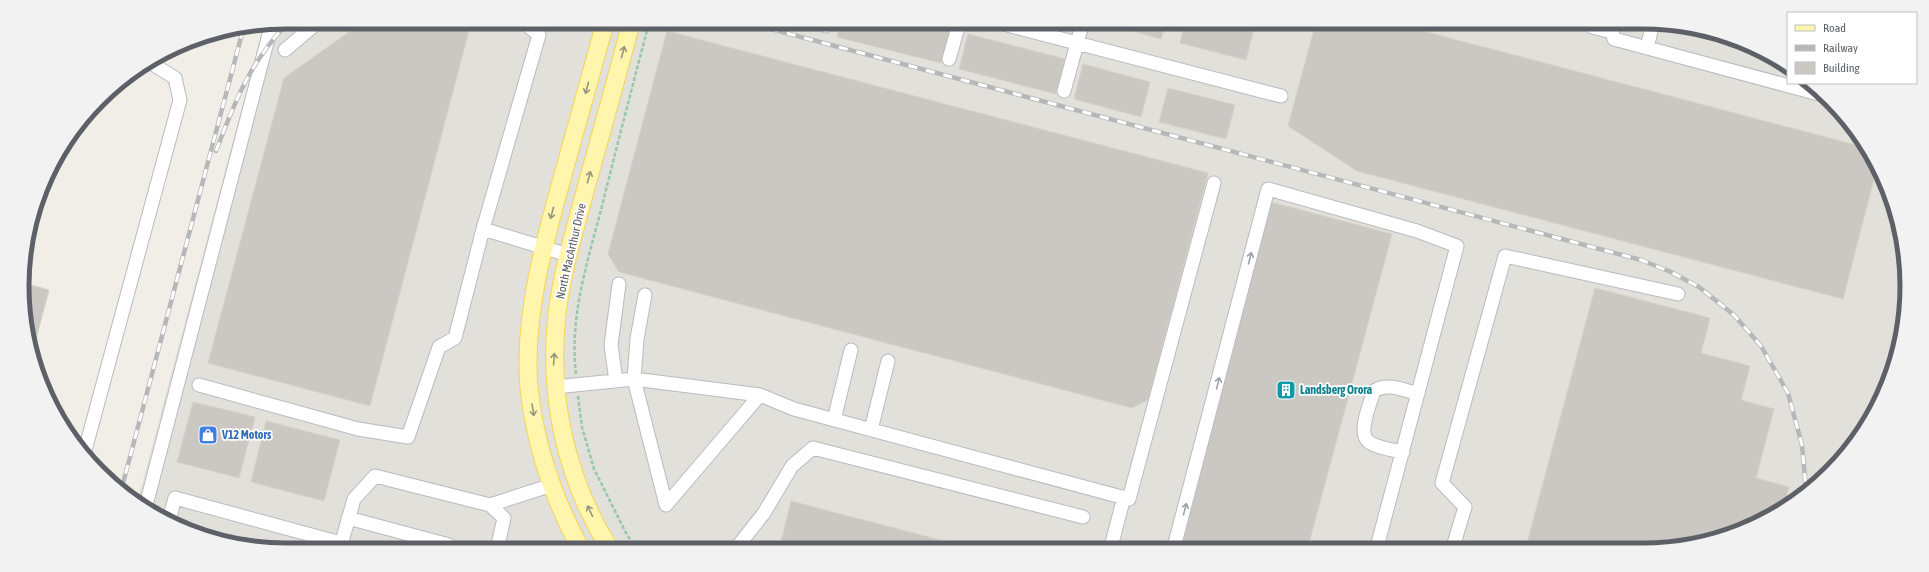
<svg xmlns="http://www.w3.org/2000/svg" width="1929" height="572" font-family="'Asap Condensed',sans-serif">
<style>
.industrial{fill:#e1e0da}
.building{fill:#cbc8c3;stroke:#d6d1c3}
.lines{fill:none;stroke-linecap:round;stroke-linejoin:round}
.minor-casing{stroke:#b8bbc0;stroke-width:15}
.major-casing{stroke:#f9d356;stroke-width:19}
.path{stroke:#98c8a9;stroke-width:2.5;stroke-dasharray:4 2;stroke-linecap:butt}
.minor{stroke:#fff;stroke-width:13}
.major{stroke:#fff5ac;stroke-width:17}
.rail-casing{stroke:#b6b7b8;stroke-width:4.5}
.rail{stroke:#fff;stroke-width:3;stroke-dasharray:9;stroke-linecap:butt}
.oneway{stroke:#96957f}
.oneway2{stroke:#9ea0a4}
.labels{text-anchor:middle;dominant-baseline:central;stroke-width:3.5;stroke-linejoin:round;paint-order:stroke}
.street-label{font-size:12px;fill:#5d6167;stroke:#fff}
.culture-label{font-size:12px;font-weight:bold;fill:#0d838f;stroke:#fff;text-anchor:start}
.shop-label{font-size:12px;font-weight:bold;fill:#366cbe;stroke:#fff;text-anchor:start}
.rim{fill:none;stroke:#5d6167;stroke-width:5}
</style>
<rect width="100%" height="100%" fill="#f0eee6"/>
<path class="industrial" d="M286,22L1694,27L1744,42L1788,66V83H1810L1830,99L1862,139L1887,185L1902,234L1907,286L1902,337L1880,403L1830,473L1760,523L1677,548L235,545L154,515L137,503L264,24Z"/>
<path class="building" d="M363,22L471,23L370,406L208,363L284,78Z
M840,24H933L950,29L941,63L837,37Z
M1112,25H1165L1161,39Z
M1184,25H1255L1246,60L1180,43Z
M1315,26H1404L1867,148L1877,167L1843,299L1357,171L1288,126Z
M667,31L1208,173L1148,400L1132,408L619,272L608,254Z
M968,34L1065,59L1056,94L959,69Z
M1083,64L1150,82L1141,117L1074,99Z
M1168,88L1235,105L1226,139L1159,122Z
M1271,202L1392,234L1308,547H1181Z
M23,283L49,290L32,354L24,320Z
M1595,288L1710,318L1701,353L1750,366L1741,400L1774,409L1756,478L1789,487L1784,506L1760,523L1677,548L1526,547Z
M193,402L255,417L239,478L177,462Z
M266,421L340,440L324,501L251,482Z
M791,501L963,546H780Z"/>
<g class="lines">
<defs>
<path id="minor" d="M1007,25L1281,96
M826,26V24
M1592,27L1612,32L1613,27
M1612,32L1614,39L1826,96
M1647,48L1652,27
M285,50L318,22
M949,59L959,24
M1064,91L1082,25
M483,229L539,35L524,23
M645,295L637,339L634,379L760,395
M1898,348L1902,333
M616,381L611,345L619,284
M199,385L358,429L408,437L439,347L455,338L483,229L568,255
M555,387L634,379L666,505L760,395L794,409L1129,499L1214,183
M834,420L851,350
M871,430L888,361
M1403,452C1393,450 1377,448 1369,442C1357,434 1370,403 1374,391C1387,382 1404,390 1418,394
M84,454L180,100L175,78L151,63
M490,505L504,518L498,545
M145,509L272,23
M348,518L449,545
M169,520L175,498L341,543
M341,545L354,499L375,476L490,505L552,485
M738,546L764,513L792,466L813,448L1083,517
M1111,547L1124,497
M1174,547L1268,189L1417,231L1457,246L1377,547
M1453,547L1465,507L1442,483L1505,256L1678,294"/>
<path id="major" d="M579,546C553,497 535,444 529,388C523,317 544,243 563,175C577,124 591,74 605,23
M608,546C565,476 548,395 557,314C562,270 576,227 587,184C602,130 617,77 631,23"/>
</defs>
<use href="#minor" class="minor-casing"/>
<use href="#major" class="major-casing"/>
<path class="path" d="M576,374C569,317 588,260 602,206C617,145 633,84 649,23
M578,396L582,427L594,469L627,535L635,546"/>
<use href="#minor" class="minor"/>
<use href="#major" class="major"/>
<defs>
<path id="rail" d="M752,24L1641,260L1671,272L1699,287L1734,315L1761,346L1788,393L1802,445L1806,489
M216,151C235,101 251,60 289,22
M121,491L244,26"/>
</defs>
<use href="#rail" class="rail-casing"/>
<use href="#rail" class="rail"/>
</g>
<defs><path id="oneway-shaft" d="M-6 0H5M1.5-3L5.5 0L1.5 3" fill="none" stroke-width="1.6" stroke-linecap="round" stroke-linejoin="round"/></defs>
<g class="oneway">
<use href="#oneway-shaft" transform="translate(623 52) rotate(-75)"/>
<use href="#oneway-shaft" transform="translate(587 88) rotate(105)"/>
<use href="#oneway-shaft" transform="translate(589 177) rotate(-75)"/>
<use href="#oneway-shaft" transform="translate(552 213) rotate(105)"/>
<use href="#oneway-shaft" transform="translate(554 359) rotate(-86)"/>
<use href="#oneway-shaft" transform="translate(533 410) rotate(81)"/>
<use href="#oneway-shaft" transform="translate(590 511) rotate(-115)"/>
</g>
<g class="oneway2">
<use href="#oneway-shaft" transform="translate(1250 258) rotate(-76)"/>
<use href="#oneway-shaft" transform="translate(1218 383) rotate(-76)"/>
<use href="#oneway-shaft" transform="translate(1185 509) rotate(-75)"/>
</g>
<defs>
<symbol id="building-square" viewBox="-11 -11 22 22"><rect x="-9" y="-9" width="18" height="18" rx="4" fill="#0f9aa8" stroke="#fff"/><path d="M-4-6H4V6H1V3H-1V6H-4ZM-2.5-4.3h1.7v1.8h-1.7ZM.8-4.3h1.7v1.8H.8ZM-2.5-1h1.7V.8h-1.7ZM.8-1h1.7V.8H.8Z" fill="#fff"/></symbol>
<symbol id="shop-square" viewBox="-11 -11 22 22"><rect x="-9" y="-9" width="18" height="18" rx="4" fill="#3f7fe0" stroke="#fff"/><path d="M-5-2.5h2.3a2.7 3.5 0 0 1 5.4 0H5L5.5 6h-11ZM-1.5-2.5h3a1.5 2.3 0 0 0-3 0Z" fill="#fff"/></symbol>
</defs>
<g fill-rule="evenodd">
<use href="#building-square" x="1275" y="379" width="22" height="22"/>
<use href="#shop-square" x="197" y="424" width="22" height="22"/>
</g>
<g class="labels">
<g class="street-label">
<text transform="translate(571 251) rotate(-77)">North MacArthur Drive</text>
</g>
<g class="culture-label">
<text x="1300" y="390">Landsberg Orora</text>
</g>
<g class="shop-label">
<text x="222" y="435">V12 Motors</text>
</g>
</g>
<path d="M0 0H1929V572H0ZM286 29H1643A257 257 0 0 1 1900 286V286A257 257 0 0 1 1643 543H286A257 257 0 0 1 29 286V286A257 257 0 0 1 286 29Z" fill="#f2f2f3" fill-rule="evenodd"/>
<path class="rim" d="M286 29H1643A257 257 0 0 1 1900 286V286A257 257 0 0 1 1643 543H286A257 257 0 0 1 29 286V286A257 257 0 0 1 286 29Z"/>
<rect x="1787" y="12" width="130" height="72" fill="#ffffff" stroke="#bec0c2"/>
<rect x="1795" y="25" width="20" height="6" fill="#fff5ac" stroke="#bec0c2"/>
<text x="1823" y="32" font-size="12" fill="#5d6167">Road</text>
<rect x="1795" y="45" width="20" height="6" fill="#b6b7b8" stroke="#bec0c2"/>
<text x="1823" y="52" font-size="12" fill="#5d6167">Railway</text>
<rect x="1795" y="62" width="20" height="12" fill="#cbc8c3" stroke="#bec0c2"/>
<text x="1823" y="72" font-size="12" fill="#5d6167">Building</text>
</svg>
